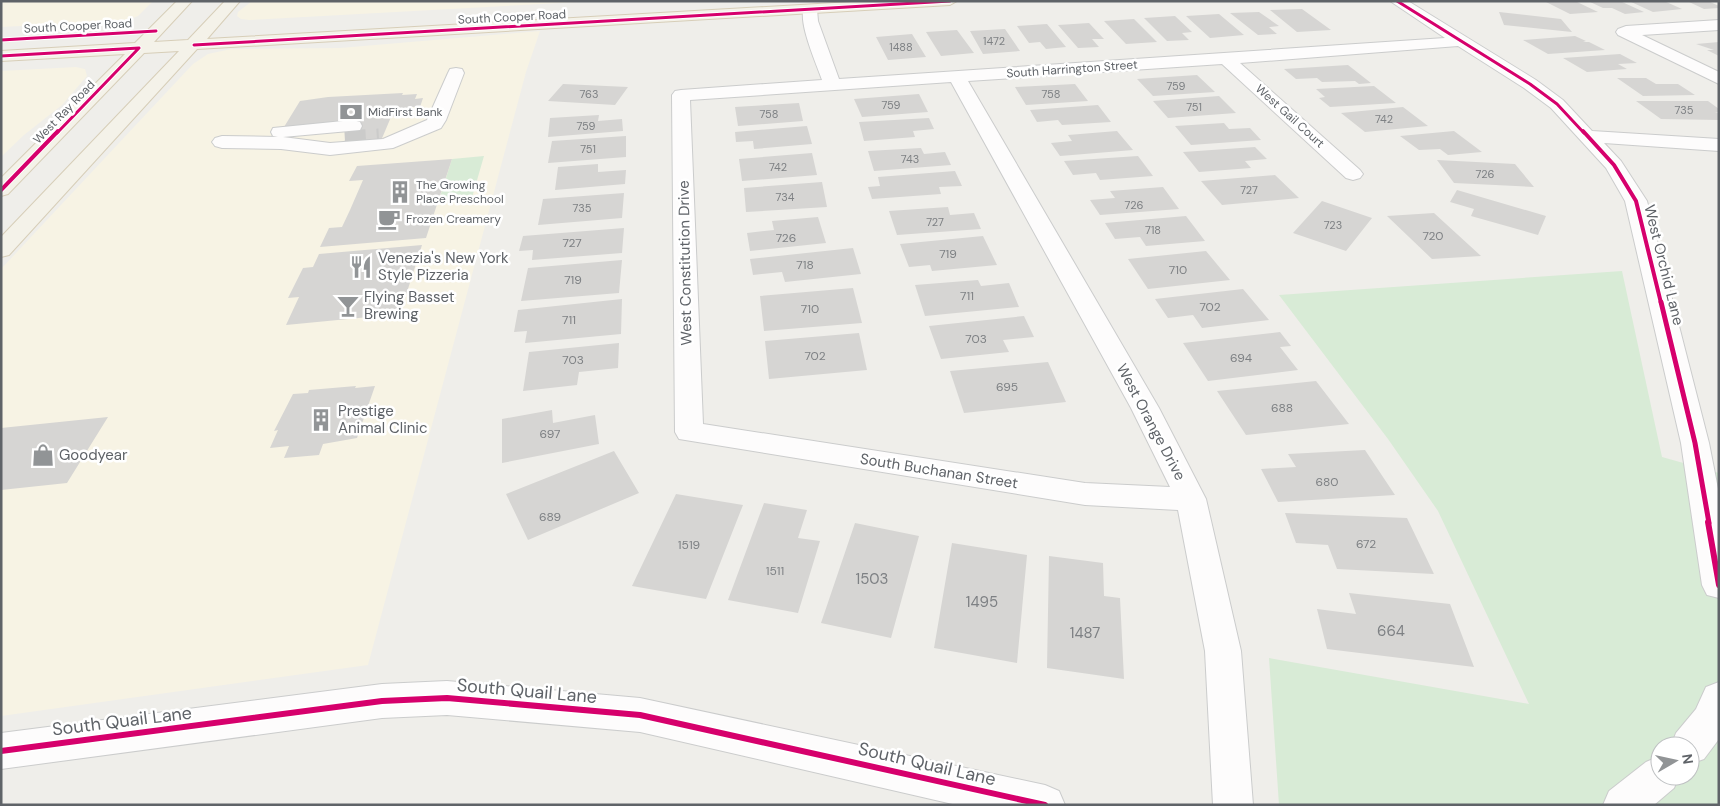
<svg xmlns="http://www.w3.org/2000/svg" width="1720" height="806" font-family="'DM Sans',sans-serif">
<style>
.commercial{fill:#f7f3e4}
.green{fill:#d8ebd6;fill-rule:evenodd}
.building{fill:#d6d5d3}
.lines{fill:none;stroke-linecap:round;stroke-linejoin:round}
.minor-tunnel{stroke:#cbcbca;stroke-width:21;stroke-dasharray:21 11;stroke-linecap:butt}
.minor-casing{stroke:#cbcccc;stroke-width:2}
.major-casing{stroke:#d7ceb8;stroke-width:2}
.minor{fill:#fdfcfc;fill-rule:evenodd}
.major{fill:#f4f2e9;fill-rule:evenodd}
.cycleway-far3-casing{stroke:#fff;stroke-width:5}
.cycleway-far2-casing{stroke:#fff;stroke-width:6}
.cycleway-far1-casing{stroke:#fff;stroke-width:8}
.cycleway-casing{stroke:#fff;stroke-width:9}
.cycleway-far3{stroke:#d6006c;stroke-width:3}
.cycleway-far2{stroke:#d6006c;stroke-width:4}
.cycleway-far1{stroke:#d6006c;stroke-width:5}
.cycleway{stroke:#d6006c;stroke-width:6}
.labels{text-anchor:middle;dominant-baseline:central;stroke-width:5;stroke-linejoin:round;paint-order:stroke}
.far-number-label{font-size:11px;fill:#7e8184}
.far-street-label{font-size:12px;fill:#5f6368;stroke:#fff}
.far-poi-label{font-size:12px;fill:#5f6368;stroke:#fff;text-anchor:start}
.number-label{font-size:12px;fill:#7e8184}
.poi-label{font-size:15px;fill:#5f6368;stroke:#fff;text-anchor:start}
.street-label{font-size:15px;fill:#5f6368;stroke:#fff}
.near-number-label{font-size:15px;fill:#7e8184}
.near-street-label{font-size:18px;fill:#5f6368;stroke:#fff}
</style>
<rect width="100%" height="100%" fill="#efeeea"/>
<path class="commercial" d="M1,1H153L138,16L119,24L100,26L42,25L1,27Z
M252,1H597L268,19L250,20L241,19L237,16L238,12Z
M540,31L526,72L368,665L1,716V269L193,64L208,54L231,49L340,48Z
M76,67L85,69L87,76L62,105L24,135L1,157V71Z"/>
<path class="green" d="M484,156L471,201L438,203L452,159Z
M1622,271L1662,457L1719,473V805H1279L1269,658L1529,704L1438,511L1388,439L1279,295ZM1660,746H1690V776H1660Z"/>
<path class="building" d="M1544,1H1575L1598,12L1570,14Z
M1588,1H1620L1644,12L1625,14L1612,8H1603Z
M1629,1H1664L1682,9L1653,12Z
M1687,1H1708L1719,6V8L1704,9Z
M1302,9L1331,30L1297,32L1270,10Z
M1259,12L1279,26L1269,27L1277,34L1258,35L1230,13Z
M1499,12L1561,19L1572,32L1504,25Z
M1219,14L1244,35L1210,38L1186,16Z
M1175,16L1192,32L1182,33L1189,40L1167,41L1144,18Z
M1134,19L1157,42L1126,44L1104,21Z
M1089,23L1104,39H1092L1099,47L1078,48L1058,25Z
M1047,24L1066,47L1046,49L1040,42L1029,43L1017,26Z
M1005,29L1020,51L983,54L970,31Z
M957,30L974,53L941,56L926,32Z
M912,34L926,57L888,60L876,37Z
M1575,36L1586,41L1583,42H1589L1605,50L1548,54L1523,40Z
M1719,42V56L1707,50H1714L1696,44Z
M1620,54L1637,63L1618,64L1627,69L1587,72L1563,58Z
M1348,65L1371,83L1359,84L1355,81L1322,82L1317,78L1296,79L1284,69Z
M1197,75L1215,92L1153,96L1137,79Z
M1617,78H1646L1656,84H1678L1695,95L1643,96Z
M563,84L628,87L615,105L548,101Z
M1075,84L1088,101L1026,105L1015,87Z
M1374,86L1396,103L1330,107L1319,98L1325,97L1316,89Z
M403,93L402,95L417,94L415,99L423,98L420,107H411L407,116L391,117L380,143L342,146L355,120L284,127L300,101L328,97Z
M919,94L928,112L862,117L854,99Z
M1219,96L1236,113L1168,118L1153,101Z
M1636,101H1708L1719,109V112H1715L1719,113V120L1661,119Z
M799,103L803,121L738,126L735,107Z
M1098,105L1111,122L1062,125L1058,120L1037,122L1030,110Z
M1403,107L1428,126L1365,132L1341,113Z
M599,115L598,121L622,119L623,131L548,137L550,118Z
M929,118L934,129L913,131L915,137L864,141L859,122Z
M1224,123L1229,129L1250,128L1261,140L1191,145L1175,126Z
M807,126L812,144L754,149L753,141L736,142L735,132Z
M1117,131L1133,150L1060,156L1051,143L1072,141L1068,135Z
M1454,131L1482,152L1448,155L1440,149L1419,150L1400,136Z
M626,136V157L548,163L552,141Z
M1255,147L1267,159L1245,161L1251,168L1199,172L1183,152Z
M921,148L924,154L945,152L951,165L874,171L868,151Z
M812,153L817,175L742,181L739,159Z
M1138,156L1153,176L1100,180L1096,173L1073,175L1064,161Z
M452,159L426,238L320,247L329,228L342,227L350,210L363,180L349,181L357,166Z
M1437,160L1515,164L1534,187L1454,183Z
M598,164V172L626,170L625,184L555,190L558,167Z
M955,171L962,186L939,187L941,194L872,199L868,187L880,186L878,177Z
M1275,175L1299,198L1222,205L1201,181Z
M822,182L827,207L746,212L744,188Z
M1163,187L1179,209L1100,215L1090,200L1115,198L1110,191Z
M1457,190L1546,216L1538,235L1471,216L1474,209L1450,202Z
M624,193L622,218L538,225L543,199Z
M1322,201L1372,218L1346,251L1293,233Z
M948,207L950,215L974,213L981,229L897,235L889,211Z
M1434,213L1481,256L1432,259L1387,216Z
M1186,216L1205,241L1146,246L1140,237L1115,239L1105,223Z
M818,217L826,243L750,251L747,233L774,230L772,221Z
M624,228L622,253L532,260L533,250L519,251L523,236Z
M983,236L997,265L932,271L930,265L909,267L900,244Z
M422,245L400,314L286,325L299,297L288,298L303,268L313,267L319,254Z
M853,248L861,274L785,282L782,272L753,275L750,259Z
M1206,251L1230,280L1148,289L1128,259Z
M622,260L619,293L521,301L528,268Z
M978,280L981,286L1009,283L1019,307L925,316L915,285Z
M853,288L862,323L764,331L760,296Z
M1243,289L1269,320L1202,328L1193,315L1168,318L1155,299Z
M622,299L621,334L525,343L527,331L514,332L518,310Z
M1024,316L1034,337L1003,340L1009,352L941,359L929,326Z
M1280,332L1291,346L1280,347L1298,370L1208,381L1183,343Z
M859,333L867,370L769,379L765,341Z
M619,343L618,368L579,372L577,385L523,391L529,352Z
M1048,362L1066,402L964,413L950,371Z
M1316,381L1349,424L1246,435L1217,391Z
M356,386L355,388L375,386L357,438L323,444L319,455L284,458L289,446L270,448L278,430L274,431L293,394L308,393L309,390Z
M552,410L553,423L595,415L599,444L502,463V419Z
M108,417L67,483L1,490V428Z
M1365,450L1395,495L1278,502L1261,469L1296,467L1288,454Z
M614,451L639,493L528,540L506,494Z
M676,494L743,505L706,599L632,586Z
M764,503L807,510L798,538L820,541L798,613L728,600Z
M1285,513L1407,518L1434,574L1337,569L1328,545L1296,543Z
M855,523L919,536L891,638L821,623Z
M952,543L1027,555L1017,663L934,648Z
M1049,556L1103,563L1104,596L1120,598L1124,679L1047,668Z
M1349,593L1450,604L1474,667L1327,649L1317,609L1356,614Z"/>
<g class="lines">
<path class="minor-tunnel" d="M345,141L379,139"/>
<defs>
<path id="minor" d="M1390,1H1408L1536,80L1563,100L1592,131L1719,139V151L1604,143L1621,161L1647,201L1709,443L1719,494V598L1707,595L1702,585L1681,443L1625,201L1606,168L1551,108L1524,88L1458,46L1240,63L1360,170L1363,174L1360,178L1353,180L1346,178L1222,64L968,81L1159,408L1206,499L1241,651L1253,805H1213L1205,651L1178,510L1085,505L679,439L675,432L672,95L675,91L681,90L822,80C817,65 796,19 805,6H815L817,9L818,21L839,79L1445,38ZM951,82L1131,408L1170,487L1085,483L703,424L690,100Z
M1719,20V30L1642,35L1719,72V84L1618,35L1616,32L1618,29L1626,26Z
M456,68L462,69L464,73L446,120L441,128L393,148L330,155L281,149L222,148L215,146L212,142L215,138L222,136L278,137L273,136L271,132L273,128L353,120L360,122L362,126L360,130L283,137L330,143L383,139L427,120L448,73L450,69Z
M447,681L640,698L1045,785L1059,791L1065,805H957L640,732L447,715L382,718L1,769V733L382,684Z
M1719,682V739L1704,759L1690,764V746H1671L1676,733L1696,709L1706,687Z
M1660,756V776H1679L1674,788L1654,805H1603L1609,791L1646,762Z"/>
<path id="major" d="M177,1H192L154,42L188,40L225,1H240L207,39L869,1H957L950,5L197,49L9,255L1,257V237L179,51L144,53L8,194L1,196V178L125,54L1,61V51L135,43Z"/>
</defs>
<use href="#minor" class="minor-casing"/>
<use href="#major" class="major-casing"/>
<use href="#minor" class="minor"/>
<use href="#major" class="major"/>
<defs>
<path id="cycleway-far3" d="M1397,1L1530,84L1557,104L1584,133
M1,40L156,31
M194,45L950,1
M1,56L139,48
M57,133L139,48"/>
<path id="cycleway-far2" d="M1583,131L1614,165L1636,201L1661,303
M1,190L58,131"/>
<path id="cycleway-far1" d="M1661,302L1695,443L1709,523"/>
<path id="cycleway" d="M1708,522L1719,585
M1,751L382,701L447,698L640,715L1045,805"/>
</defs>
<use href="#cycleway-far3" class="cycleway-far3-casing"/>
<use href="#cycleway-far2" class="cycleway-far2-casing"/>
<use href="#cycleway-far1" class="cycleway-far1-casing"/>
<use href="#cycleway" class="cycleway-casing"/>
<use href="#cycleway-far3" class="cycleway-far3"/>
<use href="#cycleway-far2" class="cycleway-far2"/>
<use href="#cycleway-far1" class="cycleway-far1"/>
<use href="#cycleway" class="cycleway"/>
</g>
<defs>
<symbol id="bank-bare" viewBox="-9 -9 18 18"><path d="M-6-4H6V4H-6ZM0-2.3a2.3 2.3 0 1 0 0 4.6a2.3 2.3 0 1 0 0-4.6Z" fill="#919496" stroke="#fff" stroke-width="2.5" paint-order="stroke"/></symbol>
<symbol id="building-bare" viewBox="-9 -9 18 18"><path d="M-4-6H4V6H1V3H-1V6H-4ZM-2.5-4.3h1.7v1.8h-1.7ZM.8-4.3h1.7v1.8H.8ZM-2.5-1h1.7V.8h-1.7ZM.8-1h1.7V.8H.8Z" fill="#919496" stroke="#fff" stroke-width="2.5" paint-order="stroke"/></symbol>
<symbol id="cafe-bare" viewBox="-9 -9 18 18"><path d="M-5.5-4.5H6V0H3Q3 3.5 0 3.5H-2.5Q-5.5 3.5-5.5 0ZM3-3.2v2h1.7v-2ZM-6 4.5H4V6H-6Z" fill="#919496" stroke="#fff" stroke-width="2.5" paint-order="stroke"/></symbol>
<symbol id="restaurant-bare" viewBox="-9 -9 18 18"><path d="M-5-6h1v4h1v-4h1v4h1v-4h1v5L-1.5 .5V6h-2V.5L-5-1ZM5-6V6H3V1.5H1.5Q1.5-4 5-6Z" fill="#919496" stroke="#fff" stroke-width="2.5" paint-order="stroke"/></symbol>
<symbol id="bar-bare" viewBox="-9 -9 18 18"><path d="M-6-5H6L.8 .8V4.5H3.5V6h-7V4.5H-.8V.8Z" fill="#919496" stroke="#fff" stroke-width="2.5" paint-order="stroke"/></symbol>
<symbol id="shop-bare" viewBox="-9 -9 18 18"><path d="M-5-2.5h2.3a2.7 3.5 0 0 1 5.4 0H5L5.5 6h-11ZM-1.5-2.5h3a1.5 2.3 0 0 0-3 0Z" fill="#919496" stroke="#fff" stroke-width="2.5" paint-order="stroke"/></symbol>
</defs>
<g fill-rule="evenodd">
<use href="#bank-bare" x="335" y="96" width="32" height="32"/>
<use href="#building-bare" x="384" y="176" width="32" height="32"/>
<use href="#cafe-bare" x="373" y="203" width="32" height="32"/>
<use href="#restaurant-bare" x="345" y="251" width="32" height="32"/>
<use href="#bar-bare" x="332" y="290" width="32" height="32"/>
<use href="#building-bare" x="305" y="404" width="32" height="32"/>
<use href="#shop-bare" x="27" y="439" width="32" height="32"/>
</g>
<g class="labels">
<g class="far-number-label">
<text x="994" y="41">1472</text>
<text x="901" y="47">1488</text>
<text x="1176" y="86">759</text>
<text x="589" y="94">763</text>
<text x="1051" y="94">758</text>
<text x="891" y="105">759</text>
<text x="1194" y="107">751</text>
<text x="1684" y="110">735</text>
<text x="769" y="114">758</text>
<text x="1384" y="119">742</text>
<text x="586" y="126">759</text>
<text x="588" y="149">751</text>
<text x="910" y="159">743</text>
<text x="778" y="167">742</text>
<text x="1485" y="174">726</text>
<text x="1249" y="190">727</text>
<text x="785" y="197">734</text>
<text x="1134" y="205">726</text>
<text x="582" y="208">735</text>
<text x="935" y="222">727</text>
<text x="1333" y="225">723</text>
<text x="1153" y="230">718</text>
</g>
<g class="far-street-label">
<text transform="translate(512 17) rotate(-3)">South Cooper Road</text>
<text transform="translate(78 26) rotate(-3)">South Cooper Road</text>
<text transform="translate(1072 69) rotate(-4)">South Harrington Street</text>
<text transform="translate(64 112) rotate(-46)">West Ray Road</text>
<text transform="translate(1290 116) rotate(42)">West Gail Court</text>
</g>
<g class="far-poi-label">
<text x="368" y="112">MidFirst Bank</text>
<text x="416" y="185">The Growing<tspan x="416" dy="14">Place Preschool</tspan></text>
<text x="406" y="219">Frozen Creamery</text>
</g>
<g class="number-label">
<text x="1433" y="236">720</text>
<text x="786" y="238">726</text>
<text x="572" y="243">727</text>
<text x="948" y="254">719</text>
<text x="805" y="265">718</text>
<text x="1178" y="270">710</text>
<text x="573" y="280">719</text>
<text x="967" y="296">711</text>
<text x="1210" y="307">702</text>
<text x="810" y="309">710</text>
<text x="569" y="320">711</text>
<text x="976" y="339">703</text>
<text x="815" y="356">702</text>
<text x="1241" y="358">694</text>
<text x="573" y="360">703</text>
<text x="1007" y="387">695</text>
<text x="1282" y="408">688</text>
<text x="550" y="434">697</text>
<text x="1327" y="482">680</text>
<text x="550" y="517">689</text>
<text x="1366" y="544">672</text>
<text x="689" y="545">1519</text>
<text x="775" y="571">1511</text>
</g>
<g class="poi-label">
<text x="378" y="258">Venezia's New York<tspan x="378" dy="17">Style Pizzeria</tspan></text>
<text x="364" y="297">Flying Basset<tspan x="364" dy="17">Brewing</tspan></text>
<text x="338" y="411">Prestige<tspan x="338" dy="17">Animal Clinic</tspan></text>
<text x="59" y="455">Goodyear</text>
</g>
<g class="street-label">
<text transform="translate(685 263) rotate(-91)">West Constitution Drive</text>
<text transform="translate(1664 265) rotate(76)">West Orchid Lane</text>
<text transform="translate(1151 422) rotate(62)">West Orange Drive</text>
<text transform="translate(939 471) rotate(9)">South Buchanan Street</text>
</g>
<g class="near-number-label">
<text x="872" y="579">1503</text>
<text x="982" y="602">1495</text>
<text x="1391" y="631">664</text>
<text x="1085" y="633">1487</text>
</g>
<g class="near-street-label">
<text transform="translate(527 691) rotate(5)">South Quail Lane</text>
<text transform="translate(122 721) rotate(-7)">South Quail Lane</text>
<text transform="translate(927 764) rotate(13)">South Quail Lane</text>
</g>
</g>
<rect width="1720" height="806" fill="none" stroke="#5f6368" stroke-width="5"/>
<g transform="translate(1675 761) rotate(81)"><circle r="24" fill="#ffffff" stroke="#bfc1c3"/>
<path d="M0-4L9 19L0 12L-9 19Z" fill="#919496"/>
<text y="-8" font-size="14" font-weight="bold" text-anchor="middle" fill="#5f6368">N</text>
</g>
</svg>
